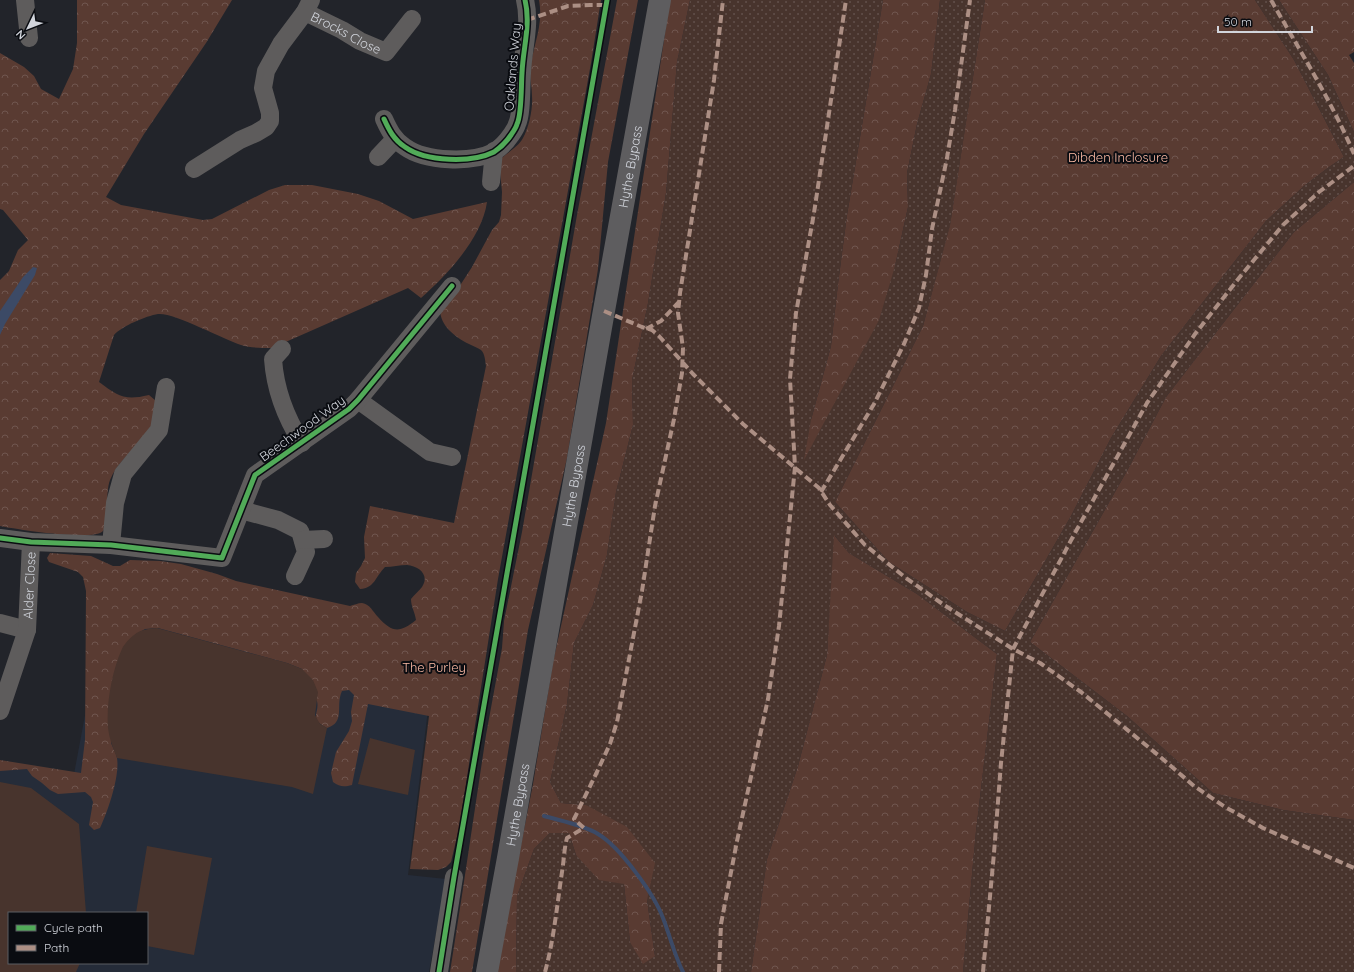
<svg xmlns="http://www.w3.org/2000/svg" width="1354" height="972" font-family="Quicksand,sans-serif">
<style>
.built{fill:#252c39;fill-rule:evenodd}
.grass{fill:url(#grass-dots)}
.forest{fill:url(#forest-crowns)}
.garden{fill:#48342d}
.water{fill:#3c4a66}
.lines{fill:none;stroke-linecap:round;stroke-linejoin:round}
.stream{stroke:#3c4a66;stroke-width:4}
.minor{stroke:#5e5c5c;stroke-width:18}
.major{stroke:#5e5d5f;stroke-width:22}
.quiet{stroke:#ac8f84;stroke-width:4;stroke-dasharray:8 4;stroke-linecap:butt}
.cycleway-casing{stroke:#0a0c11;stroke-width:8}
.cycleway{stroke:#51ab58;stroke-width:5}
.labels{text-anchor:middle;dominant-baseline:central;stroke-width:4;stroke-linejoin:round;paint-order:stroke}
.street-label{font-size:13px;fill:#d2d5dc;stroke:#0a0c11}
.park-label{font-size:13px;fill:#fdbba5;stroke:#0a0c11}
</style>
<defs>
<pattern id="grass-dots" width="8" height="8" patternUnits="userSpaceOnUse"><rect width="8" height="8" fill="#48342d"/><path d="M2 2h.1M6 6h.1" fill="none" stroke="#62504b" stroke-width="1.8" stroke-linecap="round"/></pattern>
<pattern id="forest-crowns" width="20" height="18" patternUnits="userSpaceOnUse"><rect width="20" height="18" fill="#593b32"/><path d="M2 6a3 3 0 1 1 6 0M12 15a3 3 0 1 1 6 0" fill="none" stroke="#70564f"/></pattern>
</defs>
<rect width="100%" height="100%" fill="#22242a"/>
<path class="built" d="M104,614L430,693L408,875L446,879L429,972H0V766L74,774ZM9,913H147V963H9Z"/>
<path class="grass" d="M690,0H883L847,215L838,284L831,346L811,420L895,266L908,207L907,173L917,124L931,74L940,0H985L950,226L923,326L835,502L889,562L967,612L1005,631L1071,516L1111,438L1161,356L1266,221L1304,186L1329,167L1344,157L1294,60L1255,0H1279L1328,75L1354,132V182L1294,232L1166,397L1128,469L1030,642L1127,716L1213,793L1283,810L1354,820V972H963L976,831L997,654L917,594L849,553L835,536L827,655L798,766L767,859L751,972H516L517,896L534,849L550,833H569L576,855L624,884L630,942L655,956L647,900L586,805L561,803L550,782L567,704L574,643L593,605L607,555L616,492L633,425L632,380L648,303L666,193L677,62Z"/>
<path class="forest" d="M77,0H232L206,43L144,134L106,197L121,205L203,220L212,219L269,190L285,185H312L358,194L379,201L413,219L487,202C482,238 447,275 421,298L408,288L272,348C261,348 251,348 241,345C223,339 173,312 158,314C146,316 122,326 114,335L99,382C118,396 124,401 149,395L156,401L158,417C152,425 147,434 140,442C129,455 117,463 110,480C105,493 109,524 103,531C94,542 15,529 0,526V280L9,271L18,250L28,240L3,210L0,209V53L24,67L34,76L41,89L59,99L73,69L77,43Z
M539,0H601L591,63L498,579L459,828L451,862L446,867L438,870L410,869L429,716L368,704L352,785C344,787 340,787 333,782L331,773L336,752L349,731L352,721L351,712L354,695L349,690L342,691C335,706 346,722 327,728C308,718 320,713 317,701C314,690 307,679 302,669L287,663L158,628L145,629L135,635L123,648L111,743C113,748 116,753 117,758C120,776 108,811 100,828L94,830L89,825L93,802L91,797L85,792L58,794L50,790L42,783L32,776L27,769L0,771V760L81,773L85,740L86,591L83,577L78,572L49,562L47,558L50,553L91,556L113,566H120L130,560L160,561L181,564L217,574L236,581L350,606C354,605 358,603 362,603C370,604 373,612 378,617C392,633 400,633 416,620C415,612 411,607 411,599C414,595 419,591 422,587C430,575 419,566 407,565C400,565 392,567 385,567C375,577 375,588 360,589L355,582L356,573L361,566L365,558L364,537L370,506L454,523L486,366C485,360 485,354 481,350C478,348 473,346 469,344C455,337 440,326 440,309L461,284L472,267L492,230L499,222L501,215L502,192L499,160C507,153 518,147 523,138C529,127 533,109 532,96C532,88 530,80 530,72C532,46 544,27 539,0Z
M617,0H638L608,162L598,269L567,458L528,630L472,972H450L462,895L486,735L502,648L504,621L522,532L577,215Z
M670,0H690L677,62L666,193L648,303L632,380L633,425L616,492L607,555L593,605L574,643L567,704L550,782L561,803L586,805L627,827L655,863L647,900L655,956L643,964L630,942L624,884L599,880L576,855L569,833H550L534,849L517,896L516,972H496L533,784L553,662L606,423Z
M883,0H940L931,74L917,124L907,173L908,207L895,266L879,320L804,460L811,420L831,346L838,284L847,215Z
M985,0H1255L1294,60L1344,157L1329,167L1304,186L1266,221L1161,356L1111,438L1071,516L1005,631L967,612L889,562L835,502L923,326L950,225Z
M1279,0H1354V52L1349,55L1354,63V132L1328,75Z
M1354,182V820L1283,810L1213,793L1127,716L1030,642L1128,469L1166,397L1294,232Z
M834,535L849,553L917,594L997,654L976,831L963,972H751L767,859L798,766L827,655Z"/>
<path class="garden" d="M157,628L287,663L302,669L313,680L318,692L315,715L320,724L327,728L313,794L292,787L117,758C113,748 109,738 108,728C106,705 112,670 122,649C124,644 130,638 134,635C141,629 149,629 157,628Z
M370,738L415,750L408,795L358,784Z
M0,782L31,788L79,824L86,913H9V963H80L76,972H0Z
M147,846L212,858L194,955L147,946V913H136Z"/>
<path class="water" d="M33,267L37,268L35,275L5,324L0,335V311L23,277Z"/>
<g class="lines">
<path class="stream" d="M544,816C561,821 584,825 598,834C620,847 654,894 663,918C670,936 674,954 683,972"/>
<g class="minor">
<path d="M25,0L29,38"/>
<path id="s1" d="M305,12L342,30L360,41L386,52L412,19"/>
<path d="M384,119C389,130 394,140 405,147C426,162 472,163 494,152C500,148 507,141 511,135C513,132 516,128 517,124C522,114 521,85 522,73C523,48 531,24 525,0"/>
<path d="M378,157L395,139"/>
<path d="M194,169L240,140L256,133L266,127L270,121V113L263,88L266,71L281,44L305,12L311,0"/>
<path d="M491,182L494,151"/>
<path d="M282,349L273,359C275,388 286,418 302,443"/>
<path d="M358,400L430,452L452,457"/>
<path d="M241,510L278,520L300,531L306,552L295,576"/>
<path d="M0,538L31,542L111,545L222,558L255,475L349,409L358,400L452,286"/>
<path d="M303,540L324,539"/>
<path d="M111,545L115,503L123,474L159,430L166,387"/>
<path d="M0,623L27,630"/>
<path id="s2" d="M0,711L27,630L31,542"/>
<path d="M439,972L454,877"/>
</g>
<path class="major" id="s3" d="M487,972L508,858L603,316L660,0"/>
<path class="quiet" d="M1271,0C1300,51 1331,100 1354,154
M527,20L568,6L590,5H606
M604,311L642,327L652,330L659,336L693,374L743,424L819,488L830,505L865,545L906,578L944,605L1013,649L1040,663L1081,692L1158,755L1194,786L1225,807L1263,828L1354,868
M646,329L661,321L679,302
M821,492L874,404L904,344L919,308L926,275L932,229L947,158L955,110L970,0
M545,972C554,939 557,905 562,872C564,860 564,849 567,838L584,828L574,819L596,774L610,744L617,722L642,591L655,506L674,419L682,373L683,348L678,313L680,293L714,80L723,0
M719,972L721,924L737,841L768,699L779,626L795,467L790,379L796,313L814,213L846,0
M983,972L994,853L1001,763L1013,649L1076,531L1147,403L1195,334L1239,278L1283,225L1319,192L1354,166"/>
<defs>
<path id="cycleway" d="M384,119C389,130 394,140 405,147C426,162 472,163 494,152C500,148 507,141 511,135C513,132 516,128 517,124C522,114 521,85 522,73C523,48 531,24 525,0
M0,538L31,542L111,545L222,558L255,475L349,409L358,400L452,286
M439,972L454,877L607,0"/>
</defs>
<use href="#cycleway" class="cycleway-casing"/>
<use href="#cycleway" class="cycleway"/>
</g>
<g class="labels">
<g class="street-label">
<text stroke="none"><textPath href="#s1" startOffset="46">Brocks Close</textPath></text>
<text transform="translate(512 67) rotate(-85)">Oaklands Way</text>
<text stroke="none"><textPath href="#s3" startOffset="818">Hythe Bypass</textPath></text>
<text transform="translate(302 428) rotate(-36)">Beechwood Way</text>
<text stroke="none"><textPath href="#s3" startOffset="494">Hythe Bypass</textPath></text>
<text stroke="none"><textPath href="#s2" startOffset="130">Alder Close</textPath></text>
<text stroke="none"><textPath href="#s3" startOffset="170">Hythe Bypass</textPath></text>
</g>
<g class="park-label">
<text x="1118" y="157">Dibden Inclosure</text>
<text x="434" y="667">The Purley</text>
</g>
</g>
<rect x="8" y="912" width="140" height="52" fill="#0a0c11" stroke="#5a5c62"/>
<rect x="16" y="925" width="20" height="6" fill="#51ab58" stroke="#5a5c62"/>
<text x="44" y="932" font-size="12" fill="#d2d5dc">Cycle path</text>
<rect x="16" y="945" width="20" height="6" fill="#ac8f84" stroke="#5a5c62"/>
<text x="44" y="952" font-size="12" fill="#d2d5dc">Path</text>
<g transform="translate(28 28) rotate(227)" stroke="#0a0c11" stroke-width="3" paint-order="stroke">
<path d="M0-3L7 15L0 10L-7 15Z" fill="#d2d5dc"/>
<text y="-6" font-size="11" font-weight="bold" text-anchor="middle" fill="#d2d5dc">N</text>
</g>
<path d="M1218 26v6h94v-6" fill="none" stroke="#d2d5dc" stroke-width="2"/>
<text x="1224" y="26" font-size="12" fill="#d2d5dc" stroke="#0a0c11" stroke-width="3" paint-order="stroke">50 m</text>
</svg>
